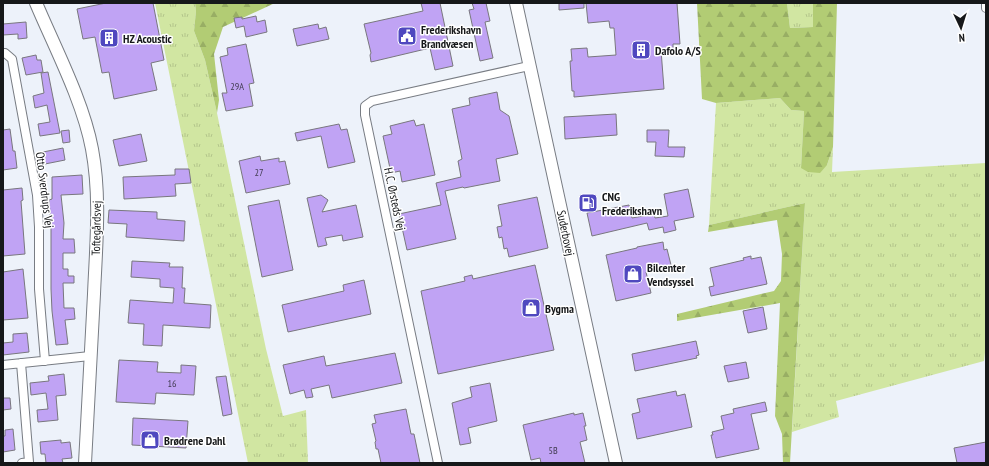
<svg xmlns="http://www.w3.org/2000/svg" width="989" height="466" font-family="'PT Sans Narrow',sans-serif">
<style>
.grass{fill:url(#grass-tufts)}
.forest{fill:url(#forest-firs)}
.building{fill:#c0a3f4;stroke:#79777e}
.lines{fill:none;stroke-linecap:round;stroke-linejoin:round}
.street-casing{stroke:#787c83;stroke-width:10}
.secondary-casing{stroke:#787c83;stroke-width:14}
.street{stroke:#fff;stroke-width:8}
.secondary{stroke:#fff;stroke-width:12}
.labels{text-anchor:middle;dominant-baseline:central;stroke-width:3;stroke-linejoin:round;paint-order:stroke}
.number-label{font-size:10px;fill:#403b50}
.poi-label{font-size:12px;font-weight:bold;fill:#16181a;stroke:#fff;text-anchor:start}
.street-label{font-size:12px;fill:#16181a;stroke:#fff}
</style>
<defs>
<pattern id="grass-tufts" width="24" height="20" patternUnits="userSpaceOnUse"><rect width="24" height="20" fill="#d1e6a2"/><path d="M3 7l-1-3M5 7V3M7 7l1-3M15 17l-1-3M17 17v-4M19 17l1-3" fill="none" stroke="#b3c58b"/></pattern>
<pattern id="forest-firs" width="22" height="20" patternUnits="userSpaceOnUse"><rect width="22" height="20" fill="#b2cc74"/><path d="M5 1l3.5 6h-7zM16 11l3.5 6h-7z" fill="#98ae64"/></pattern>
</defs>
<rect width="100%" height="100%" fill="#edf2fa"/>
<path class="grass" d="M155,3H195L196,11L194,31L205,60L217,113L266,349L283,416L306,410L308,463H248Z
M787,3H813V27L790,28Z
M780,98L791,110L804,111L801,168L827,165L833,147L832,172L986,163V344L984,361L836,401L839,417L792,432L805,203L709,225L716,103Z"/>
<path class="forest" d="M195,3H275L223,27L214,54L219,100L217,113L205,60L194,31L196,11Z
M697,3H787L790,28L813,27V3H837L833,147L827,165L820,173L808,172L801,168L804,111L791,110L780,98L716,103L702,99Z
M805,203L790,463H783L782,434L775,416L780,303L677,321V314L774,291L781,281L782,254L777,220L708,232L709,225Z"/>
<path class="building" d="M106,3H153L164,60L151,63L157,90L114,99L109,72L102,73L95,37L83,39L77,9Z
M421,3H440L453,66L435,70L430,48L371,62L370,55L371,53L364,24L423,11Z
M472,3H486L490,21L485,22L493,58L480,61L469,10L474,9Z
M559,3H584V8L559,10Z
M586,3H677L680,44H673V49L661,50L664,89L574,97V91H572L570,61H572L571,49L587,48L588,57L616,55L614,28H610L609,21L588,23Z
M256,16L257,22L265,20L267,32L246,37L244,26L236,28L234,18L242,17V19Z
M26,22L27,38L18,39V34L3,35V24Z
M318,24L319,29L326,27L329,39L297,46L293,29Z
M246,44L254,83L249,84L253,106L226,111L222,93H227L220,57L228,55L227,48Z
M36,55L37,60H41L43,72L26,75L22,58Z
M48,72L60,133L40,136L38,124L50,122L47,105L35,108L33,96L44,93L41,73Z
M497,92L500,110L509,116L518,154L496,159L500,181L464,188L463,187L445,191L456,239L407,250L399,214L441,205L436,183L461,177L458,161L462,159L452,109L470,105L469,98Z
M616,114L617,135L565,139L564,117Z
M414,120L416,126L424,124L435,175L402,182L400,171L391,173L383,136L392,134L390,126Z
M339,124L341,130L347,129L355,162L328,168L321,136L297,141L295,133Z
M10,129L13,151H15L17,168L3,170V130Z
M69,130L70,142L63,143L61,131Z
M647,130H669L668,147H685L684,157L655,156L656,142H647Z
M141,134L147,161L119,166L113,140Z
M63,148L65,160L45,164L43,152Z
M260,156L261,161L279,158V162L285,161L290,184L246,193L239,161Z
M175,169H189L191,183L175,184L176,196L124,199L123,177L175,175Z
M82,175L83,194L61,195L64,223L63,239H74L75,253H63V269H68V276H74V283H63L64,308H74L75,319L65,320L68,344L56,345L52,311L51,289V229L49,200L52,199V177Z
M22,188L23,200L21,201L25,254L3,256V190Z
M688,189L694,217L674,221L676,230L664,233L663,227L649,230L647,223L592,236L587,213L629,205L632,218L654,214L655,218L668,216L664,194Z
M321,195L328,200L322,212L356,205L363,237L343,241L342,235L325,238L327,245L318,247L307,198Z
M537,197L548,248L509,257L507,248L504,249L502,237L499,238L497,227L502,226L498,205Z
M279,200L293,270L262,277L248,206Z
M109,210L157,212V219L185,221L184,241L126,237L127,224L108,223Z
M663,242L664,250L667,249L671,265L646,272L651,293L616,301L606,255L637,248V247Z
M751,256V259L761,257L767,284L711,296L709,287L714,286L710,268L744,260L743,258Z
M132,261L170,263L169,267H183L182,288H185L184,303L211,305L210,328L163,325L162,346L143,345L144,324L128,323L130,300L173,303L174,288L160,287V279L131,277Z
M535,265L554,350L438,374L421,291L465,281L464,277L472,275L473,279Z
M23,269L28,318L3,320V272Z
M364,280L371,314L288,332L282,305L344,291L343,285Z
M763,307L767,329L748,333L743,311Z
M27,333L29,352L3,355V343L13,342V334Z
M696,341L699,355L696,356L697,358L635,371L632,354Z
M395,353L402,383L332,398L329,385L311,389L313,397L306,398L304,390L290,394L283,365L324,356L326,366Z
M119,360L158,362L157,372L181,373V365L196,366L194,395L156,393L155,404L116,402Z
M746,362L749,378L728,382L724,366Z
M64,374L66,395L56,396L58,420L38,422L37,410L48,409L46,393L31,395L30,383L49,381L48,376Z
M226,376L232,414L223,416L216,377Z
M490,383L497,421L468,428L471,443L460,445L452,403L472,397L470,387Z
M676,391L677,396L685,394L692,427L637,439L632,414L640,412L637,399Z
M3,398H10L11,409L3,410Z
M765,402L767,411L751,414L759,449L716,458L711,435H713L712,432L724,429L721,416L734,413L733,409Z
M406,409L411,434H414L420,463H381L378,449H376L375,442L376,441L372,424L376,423L374,415Z
M574,413V415L583,413L586,426H584L587,440L580,442L585,463H541L540,458L531,460L523,425Z
M133,418L188,421L186,448L132,445Z
M13,429L15,450L3,452V436H5V430Z
M61,440V443L70,442L72,458L62,459L63,463H46L45,454H41L40,442Z
M986,442V463H957L954,448Z"/>
<g class="lines">
<defs>
<path id="street" d="M986,3V8
M3,53H5L12,59L37,195L39,227V289L45,361
M21,363L29,462L22,463
M3,365L90,356
M438,463L365,115V106L372,101L529,66"/>
<path id="secondary" d="M36,3C55,48 83,101 92,149C101,197 96,246 94,294C91,350 88,407 85,463
M516,3L616,463"/>
</defs>
<use href="#street" class="street-casing"/>
<use href="#secondary" class="secondary-casing"/>
<use href="#street" class="street"/>
<use href="#secondary" class="secondary"/>
</g>
<defs>
<symbol id="civic-square" viewBox="-11 -11 22 22"><rect x="-9" y="-9" width="18" height="18" rx="4" fill="#4f48bf" stroke="#fff"/><path d="M-.6-6.5H3V-4.5H.6V-3L4-1V1h2V6H-6V1h2V-1L-.6-3ZM-1.2 2.5V6h2.4V2.5Z" fill="#fff"/></symbol>
<symbol id="building-square" viewBox="-11 -11 22 22"><rect x="-9" y="-9" width="18" height="18" rx="4" fill="#4f48bf" stroke="#fff"/><path d="M-4-6H4V6H1V3H-1V6H-4ZM-2.5-4.3h1.7v1.8h-1.7ZM.8-4.3h1.7v1.8H.8ZM-2.5-1h1.7V.8h-1.7ZM.8-1h1.7V.8H.8Z" fill="#fff"/></symbol>
<symbol id="fuel-square" viewBox="-11 -11 22 22"><rect x="-9" y="-9" width="18" height="18" rx="4" fill="#4f48bf" stroke="#fff"/><path d="M-5.5-6h7V0h2V4h1.3V-2.5L3-4.5l.8-.8L6-3V5H2.5V1h-1V6h-7ZM-4.2-4.7v3.2H.2V-4.7Z" fill="#fff"/></symbol>
<symbol id="shop-square" viewBox="-11 -11 22 22"><rect x="-9" y="-9" width="18" height="18" rx="4" fill="#4f48bf" stroke="#fff"/><path d="M-5-2.5h2.3a2.7 3.5 0 0 1 5.4 0H5L5.5 6h-11ZM-1.5-2.5h3a1.5 2.3 0 0 0-3 0Z" fill="#fff"/></symbol>
</defs>
<g fill-rule="evenodd">
<use href="#civic-square" x="396" y="25" width="22" height="22"/>
<use href="#building-square" x="98" y="27" width="22" height="22"/>
<use href="#building-square" x="630" y="39" width="22" height="22"/>
<use href="#fuel-square" x="577" y="192" width="22" height="22"/>
<use href="#shop-square" x="622" y="263" width="22" height="22"/>
<use href="#shop-square" x="520" y="297" width="22" height="22"/>
<use href="#shop-square" x="139" y="429" width="22" height="22"/>
</g>
<g class="labels">
<g class="number-label">
<text x="237" y="86">29A</text>
<text x="259" y="172">27</text>
<text x="172" y="383">16</text>
<text x="553" y="450">5B</text>
</g>
<g class="poi-label">
<text x="421" y="29">Frederikshavn<tspan x="421" dy="14">Brandvæsen</tspan></text>
<text x="123" y="38">HZ Acoustic</text>
<text x="655" y="50">Dafolo A/S</text>
<text x="602" y="196">CNG<tspan x="602" dy="14">Frederikshavn</tspan></text>
<text x="647" y="267">Bilcenter<tspan x="647" dy="14">Vendsyssel</tspan></text>
<text x="545" y="308">Bygma</text>
<text x="164" y="440">Brødrene Dahl</text>
</g>
<g class="street-label">
<text transform="translate(45 190) rotate(83)">Otto Sverdrups Vej</text>
<text transform="translate(395 199) rotate(78)">H.C. Ørsteds Vej</text>
<text transform="translate(96 228) rotate(-89)">Toftegårdsvej</text>
<text transform="translate(566 233) rotate(78)">Suderbovej</text>
</g>
</g>
<rect width="989" height="466" fill="none" stroke="#16181a" stroke-width="8"/>
<g transform="translate(961 28) rotate(176)" stroke="#ffffff" stroke-width="3" paint-order="stroke">
<path d="M0-3L7 15L0 10L-7 15Z" fill="#16181a"/>
<text y="-6" font-size="11" font-weight="bold" text-anchor="middle" fill="#16181a">N</text>
</g>
</svg>
